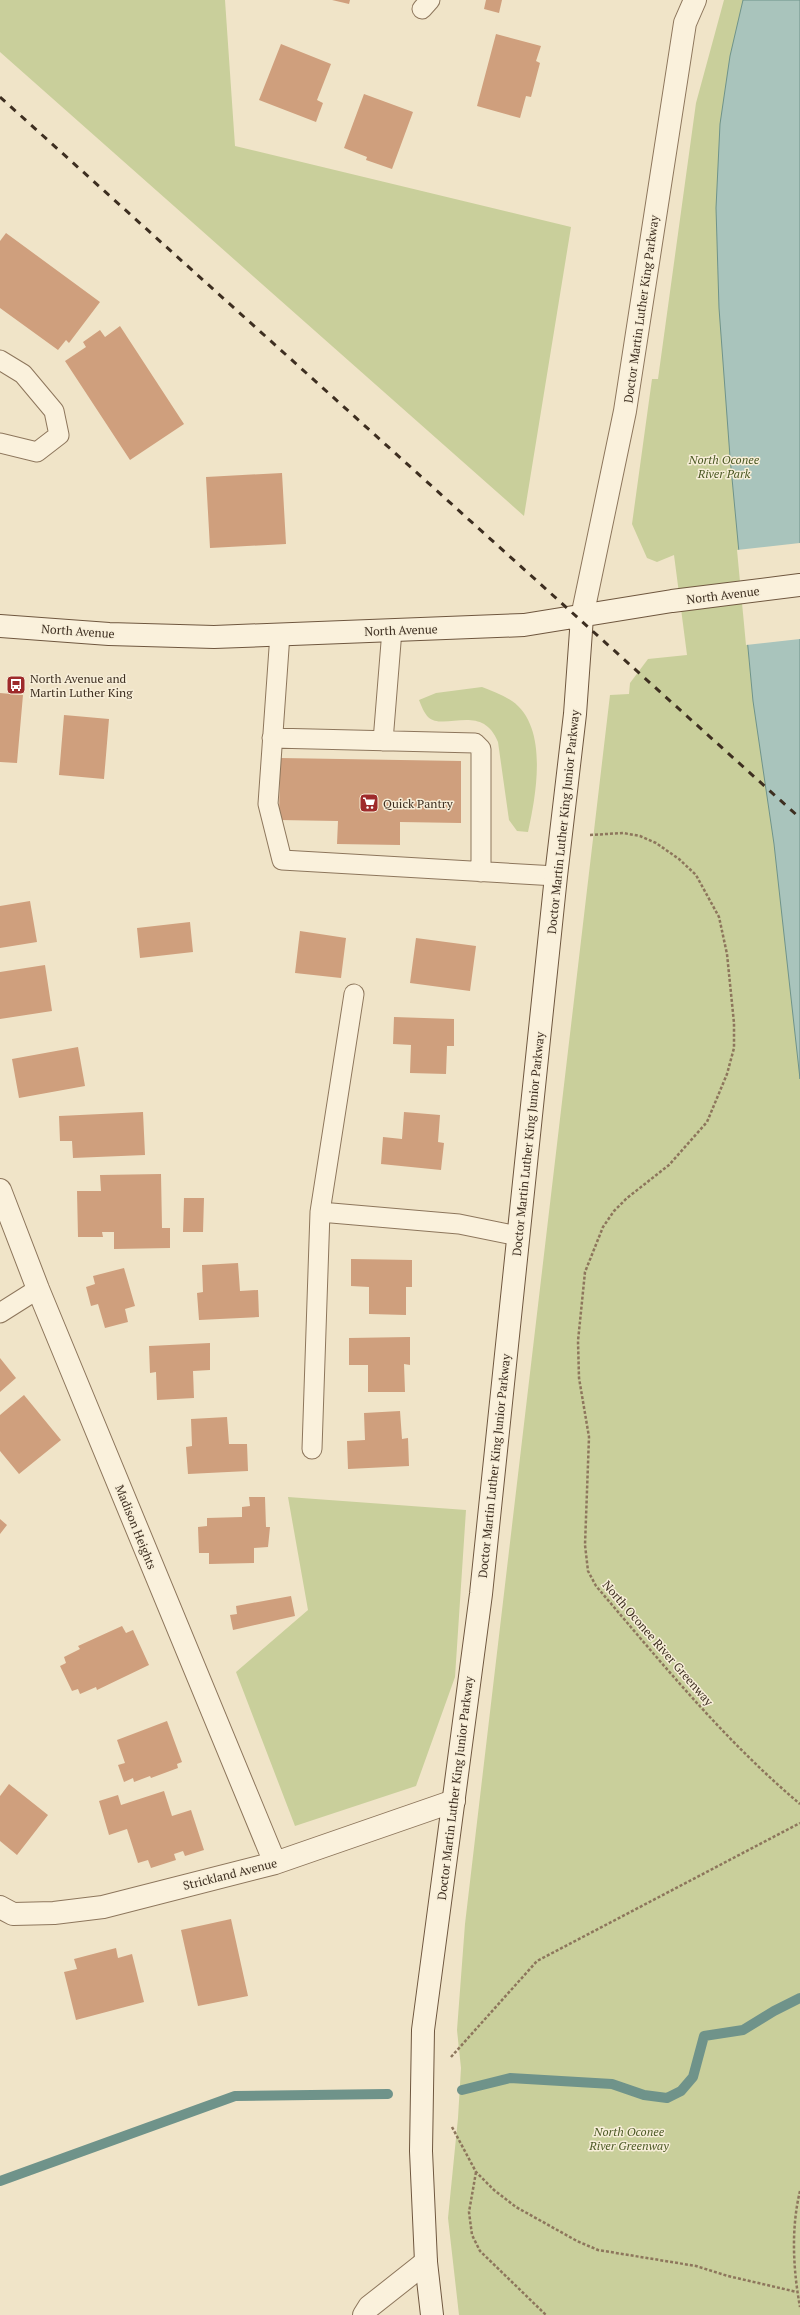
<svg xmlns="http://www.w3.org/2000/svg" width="800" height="2315" font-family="'PT Serif',serif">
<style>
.green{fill:#c9cf9b}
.water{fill:#a9c4bc;stroke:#6f938a}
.pier{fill:#f0e4c8}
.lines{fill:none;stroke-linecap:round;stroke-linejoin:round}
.stream{stroke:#6f938a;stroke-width:10}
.building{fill:#cf9f7d}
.service-casing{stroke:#8d765c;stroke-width:21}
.minor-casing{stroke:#8d765c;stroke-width:24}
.tertiary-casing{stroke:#8d765c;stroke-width:24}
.secondary-casing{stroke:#6f573f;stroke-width:24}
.path{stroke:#8d765c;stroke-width:2.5;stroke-dasharray:3 2;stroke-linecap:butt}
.service{stroke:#faf1dc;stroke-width:19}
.minor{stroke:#faf1dc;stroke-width:22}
.tertiary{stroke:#faf1dc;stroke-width:22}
.secondary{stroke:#faf1dc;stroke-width:22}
.rail{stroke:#3d2e20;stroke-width:3;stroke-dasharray:7 7;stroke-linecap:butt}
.labels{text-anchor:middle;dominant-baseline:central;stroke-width:3;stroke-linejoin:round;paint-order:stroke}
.street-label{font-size:12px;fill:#3d2e20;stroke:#f7eed8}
.park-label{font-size:12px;font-style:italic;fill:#4d5a26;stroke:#f7eed8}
.poi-label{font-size:12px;fill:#3d2e20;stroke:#f7eed8;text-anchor:start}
</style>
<rect width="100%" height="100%" fill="#f0e4c8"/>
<path class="green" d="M0,0H225L235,146L571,227L524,516L0,52Z
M724,0H800L738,547L752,685L800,682V2315H459L448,2218L458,2118L461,2068L457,2030L465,1924L610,695L629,694L630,683L648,659L687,655L674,555L657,562L647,558L632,524L652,379H658L696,103Z
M482,687C492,691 503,695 512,701C549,727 536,795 528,832L517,831L509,820L498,742C482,702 444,732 428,717C424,713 421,705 419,700L436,693Z
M288,1497L466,1510L455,1677L416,1786L295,1826L236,1672L308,1610Z"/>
<path class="water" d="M743,0H800V1079L774,844L753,701L730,457L719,308L716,208L720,124L730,56Z"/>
<path class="pier" d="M800,543V639L746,645L737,550Z"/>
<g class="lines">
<path class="stream" d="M462,2090L510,2078L612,2084L644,2095L667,2098L681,2091L693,2077L704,2036L743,2030L774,2011L800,1998
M0,2181L235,2096L388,2094"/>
</g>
<path class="building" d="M332,0H350L349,4Z
M486,0H502L499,13L484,9Z
M496,34L541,46L536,61L540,63L531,97L526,96L520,118L477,106Z
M281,44L331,64L317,100L323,103L316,122L259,100Z
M364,94L413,112L392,169L366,160L367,157L344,148Z
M6,233L100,302L69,343L66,340L58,350L0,308V241Z
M120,326L184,424L130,460L65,361L86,347L83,342L100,330L105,337Z
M282,473L286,544L210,548L206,477Z
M0,693L23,695L17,763L0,762Z
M64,715L109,719L104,779L59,775Z
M280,758L461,761V823L400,822V845L337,844L338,821L279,820Z
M30,901L37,942L0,948V906Z
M190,922L193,952L140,958L137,928Z
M300,931L346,938L341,978L295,973Z
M416,938L476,946L470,991L410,983Z
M45,965L52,1011L0,1019V972Z
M394,1017L454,1019V1046H447L446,1074L410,1073L411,1045L393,1044Z
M78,1047L85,1086L19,1098L12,1059Z
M143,1112L145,1155L73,1158L72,1141H60L59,1116Z
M404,1112L440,1115L438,1142L444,1143L441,1170L381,1164L383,1137L402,1139Z
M161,1174L162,1228H170V1248L114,1249V1232H102L103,1237H78L77,1191H101L100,1175Z
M184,1198H204L203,1232H183Z
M351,1259L412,1260V1287H406V1315L369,1314V1287L351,1286Z
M238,1263L240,1291L258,1290L259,1317L199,1320L197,1293L203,1292L202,1265Z
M124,1268L135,1306L125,1309L128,1322L105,1328L98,1304L91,1306L86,1287L95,1284L93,1276Z
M410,1337V1365L404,1364L405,1392H368V1365H349V1338Z
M210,1343V1370L193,1371L194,1398L157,1400L156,1372L150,1373L149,1346Z
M0,1358L16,1378L0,1392Z
M24,1395L61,1440L19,1474L0,1451V1415Z
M400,1411L402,1439L408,1438L409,1466L348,1469L347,1441L365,1440L364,1413Z
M227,1417L229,1444H247L248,1471L188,1474L186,1447L192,1446L191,1419Z
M249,1497H265L266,1527H270L268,1547L254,1548V1563L209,1564V1553H199L198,1527L207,1526V1518L242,1517V1507L250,1506Z
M0,1519L7,1525L0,1534Z
M291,1596L295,1616L233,1630L230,1615L237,1614L236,1606Z
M122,1626L126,1633L133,1630L149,1665L97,1690L96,1687L80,1694L78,1689L72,1691L60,1666L66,1663L64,1657L80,1649L78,1646Z
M167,1721L182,1762L177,1764L178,1768L151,1778L150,1776L134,1782L133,1778L124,1782L118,1765L125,1763L117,1740Z
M9,1784L48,1815L17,1855L0,1841V1796Z
M164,1791L172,1816L191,1810L204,1850L185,1856L183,1851L174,1854L176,1860L151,1868L148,1860L138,1863L127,1829L109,1835L99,1801L118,1795L121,1805Z
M231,1919L248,1996L198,2006L181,1930Z
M116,1948L118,1958L132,1954L144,2002L76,2020L64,1972L77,1969L74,1959Z"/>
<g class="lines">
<defs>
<path id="service" d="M422,9L430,0
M0,360L23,374L54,411L59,435L37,452L0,443
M280,634L268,804L282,860L556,876
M272,738L475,743L481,749V872
M383,741L392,630
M320,1212L354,994
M0,1313L38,1289
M312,1449L320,1212L459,1224L518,1236"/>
<path id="minor" d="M0,1190L38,1289L275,1863
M0,1907L13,1914L54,1913L103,1907L275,1863L454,1801
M364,2315L369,2307L426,2262"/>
<path id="tertiary" d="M582,617L625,411L685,23L695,0"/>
<path id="secondary" d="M0,626L109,634L214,637L524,625L672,601L800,585
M432,2315L426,2262L421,2151L423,2030L481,1594L556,876L575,714L582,617"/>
</defs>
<use href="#service" class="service-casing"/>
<use href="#minor" class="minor-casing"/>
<use href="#tertiary" class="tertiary-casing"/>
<use href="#secondary" class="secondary-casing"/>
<path class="path" d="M590,835L623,833L640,836L656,843L679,859L696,875L719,917L727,954L734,1023V1048L727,1074L707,1122L669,1165L627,1198L614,1211L603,1227L585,1272L578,1341L579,1378L589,1437L585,1545L588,1571L596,1586C660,1661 724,1740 800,1804
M451,2057L537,1961L800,1823
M452,2127L476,2172L494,2190L516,2207L577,2241L598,2250L696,2266L728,2276L797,2292
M476,2172L469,2212L472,2235L480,2251L546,2315
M800,2191C791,2228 793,2269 800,2307"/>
<use href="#service" class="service"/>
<use href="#minor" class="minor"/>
<use href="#tertiary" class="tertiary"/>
<use href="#secondary" class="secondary"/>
<path class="rail" d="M0,97L800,818"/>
</g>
<defs>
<symbol id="bus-square" viewBox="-11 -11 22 22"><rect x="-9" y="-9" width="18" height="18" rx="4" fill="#9e2a2b" stroke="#f7eed8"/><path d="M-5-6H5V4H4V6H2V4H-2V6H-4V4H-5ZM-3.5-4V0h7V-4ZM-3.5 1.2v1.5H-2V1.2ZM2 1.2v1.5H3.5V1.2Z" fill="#fff"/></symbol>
<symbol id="supermarket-square" viewBox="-11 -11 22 22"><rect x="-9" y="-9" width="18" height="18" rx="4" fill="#9e2a2b" stroke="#f7eed8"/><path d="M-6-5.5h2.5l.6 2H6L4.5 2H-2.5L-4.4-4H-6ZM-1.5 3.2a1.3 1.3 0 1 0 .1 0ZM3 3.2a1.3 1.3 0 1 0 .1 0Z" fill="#fff"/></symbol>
</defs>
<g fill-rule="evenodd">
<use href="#bus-square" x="5" y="674" width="22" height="22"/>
<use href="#supermarket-square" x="358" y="792" width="22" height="22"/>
</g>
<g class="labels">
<g class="street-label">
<text transform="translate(641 309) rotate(-82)">Doctor Martin Luther King Parkway</text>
<text transform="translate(723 595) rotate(-7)">North Avenue</text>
<text transform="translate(401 630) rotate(-2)">North Avenue</text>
<text transform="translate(78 631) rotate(4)">North Avenue</text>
<text transform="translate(563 822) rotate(-84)">Doctor Martin Luther King Junior Parkway</text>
<text transform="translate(528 1144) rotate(-84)">Doctor Martin Luther King Junior Parkway</text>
<text transform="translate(494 1466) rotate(-84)">Doctor Martin Luther King Junior Parkway</text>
<text transform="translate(136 1527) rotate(68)">Madison Heights</text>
<text transform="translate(658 1643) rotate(49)">North Oconee River Greenway</text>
<text transform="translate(455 1788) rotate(-83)">Doctor Martin Luther King Junior Parkway</text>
<text transform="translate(230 1874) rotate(-14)">Strickland Avenue</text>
</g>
<g class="park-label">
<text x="724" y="459">North Oconee<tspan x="724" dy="14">River Park</tspan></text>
<text x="629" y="2131">North Oconee<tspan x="629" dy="14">River Greenway</tspan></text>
</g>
<g class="poi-label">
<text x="30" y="678">North Avenue and<tspan x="30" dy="14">Martin Luther King</tspan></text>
<text x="383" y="803">Quick Pantry</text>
</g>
</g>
</svg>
